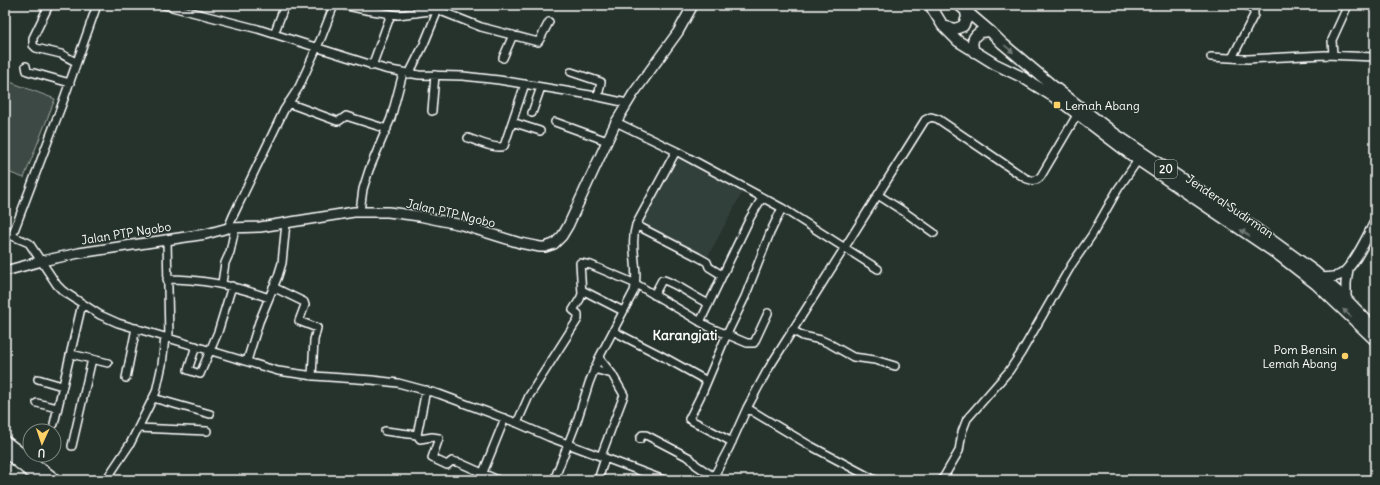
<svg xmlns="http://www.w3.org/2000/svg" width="1380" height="485" font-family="Delius,sans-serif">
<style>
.built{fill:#333f3a}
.park{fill:#3e4944;stroke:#9ea4a2}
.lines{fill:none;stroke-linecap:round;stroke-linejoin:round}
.minor-casing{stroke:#fff;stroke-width:10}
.major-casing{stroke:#fff;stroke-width:12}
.highway-casing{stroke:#fff;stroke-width:13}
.minor{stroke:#26332d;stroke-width:7}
.major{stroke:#26332d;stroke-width:9}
.highway{stroke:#26332d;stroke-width:10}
.oneway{fill:#727a76}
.poi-dot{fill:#ffd166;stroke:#26332d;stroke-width:1.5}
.labels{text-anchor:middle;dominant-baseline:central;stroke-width:3;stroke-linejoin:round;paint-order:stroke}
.shield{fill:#26332d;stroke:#bec2c0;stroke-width:1}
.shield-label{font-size:11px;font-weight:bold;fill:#fff}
.poi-label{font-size:12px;fill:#fff;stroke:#26332d;text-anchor:start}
.street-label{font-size:12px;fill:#fff;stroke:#26332d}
.quarter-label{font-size:14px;font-weight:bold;fill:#fff;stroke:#26332d}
</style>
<rect width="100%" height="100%" fill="#26332d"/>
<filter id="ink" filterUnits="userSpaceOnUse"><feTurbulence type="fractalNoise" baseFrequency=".025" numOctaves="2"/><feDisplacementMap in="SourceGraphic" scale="8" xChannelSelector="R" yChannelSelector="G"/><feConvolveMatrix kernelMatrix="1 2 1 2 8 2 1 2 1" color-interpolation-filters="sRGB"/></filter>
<g filter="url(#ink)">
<path class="built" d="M676,155L743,191L706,260L638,225Z"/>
<path class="park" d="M5,80L55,99L24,178L5,171Z"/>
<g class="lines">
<defs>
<path id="minor" d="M49,5L33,38V45L36,48L61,54L76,62
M164,5L258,29L385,69L419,75L463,76L499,80L590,95L627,103
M343,5L366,10L398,15L438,10L481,27L538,42L540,39L549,22
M416,13L420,5
M274,34L285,5
M1333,55L1332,40L1348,5
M1211,57L1248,59L1325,55L1375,57
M503,58L513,35
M1232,58L1254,15V11L1246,5
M26,66L27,71L70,83
M372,66L391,14
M571,72L601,82L598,97
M409,74L424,44L440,5
M288,103L337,121H339L346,116L387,129
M432,111L435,75
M532,113L541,87
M512,122L540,131
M555,122L607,141
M616,122L676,151L782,208L878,269
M468,138C477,141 496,150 504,146L525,84
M878,195L903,211L934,233
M360,211L363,189L369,170L391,118L403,73
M636,225L698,257L707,262L709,267L722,275
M228,228L233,216L284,110L299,87L322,36L334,5
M5,233L29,243L57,285L63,291L100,315L118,323L278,371L314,376L372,380L398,383L439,394L517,423L549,437L664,480
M12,236L61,107L97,5
M167,239L169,338
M167,279C203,279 236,286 269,298
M222,283L225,263L230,252L235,228
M273,287L304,302L305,305L299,321L317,328L314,340L312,376
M582,290L623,311
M654,295L662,280H664C681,286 693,297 709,304
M700,322L750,218L762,198
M792,330L803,336L821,340L830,344L853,357L875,360L895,366
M613,331L660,355L707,381
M196,346L188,370L200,374L218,332L232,286
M71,354L108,363
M599,358L612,374L624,395L601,456
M247,361L259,322L278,276L282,263L286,223
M594,369L612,374
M126,378L136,328
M38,379L62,386
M426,390L417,435L420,439L432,437L439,438L432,458L447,465L452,461L460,463L498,480
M153,398L210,414
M37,403L57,408
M747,408L809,445L875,480
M517,423L529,396L578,319V314L573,310L580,299L582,294L580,263L591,265L636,284L709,327L747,343H754L768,313
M54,424L82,304
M138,428L207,431
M385,431L417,435
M640,439L642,435H646L690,458L696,465L714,477
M732,442L689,419L703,391L727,334L745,297L770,233L782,208
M72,446L92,359
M106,480L130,444L156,392L162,365L165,337
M480,480L505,418
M554,480L577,421L589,383L599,358L634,291C640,269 629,247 636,225L676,151
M598,480L605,458
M712,480L729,448L747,408L767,371L925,120L931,117L938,119L1025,178C1032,181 1036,182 1041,176L1077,115
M942,480L959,451L962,432L967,419L1009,371L1021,353L1072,264L1092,235L1118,189L1138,160"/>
<path id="major" d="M5,271L42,261L79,253L206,234L228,228L260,227L354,212H388L419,216L462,225L520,243L540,247H545L554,244L562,236L568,226L616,122L633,94L678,32L693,5
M1321,278C1328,277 1334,278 1340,275C1353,269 1368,235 1375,222
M1346,299V283L1348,269"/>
<path id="highway" d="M930,5L943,26L958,41L995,64L1022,77L1059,100L1138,160L1280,256L1316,284L1375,340
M959,5L992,33L1002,43L1054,87L1115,134L1256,229L1314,271L1346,299L1375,329
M943,26L955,29L963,26L967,18L966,12
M974,52C971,43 972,37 980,32L990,31
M5,441L56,480
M5,452L40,480"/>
</defs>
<use href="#minor" class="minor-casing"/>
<use href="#major" class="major-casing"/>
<use href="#highway" class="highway-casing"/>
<use href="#minor" class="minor"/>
<use href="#major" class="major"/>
<use href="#highway" class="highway"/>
</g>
<defs><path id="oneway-solid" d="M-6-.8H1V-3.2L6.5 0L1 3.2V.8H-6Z"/></defs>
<g class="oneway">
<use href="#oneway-solid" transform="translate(1009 49) rotate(40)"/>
<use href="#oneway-solid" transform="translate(1245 233) rotate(-145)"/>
<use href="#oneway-solid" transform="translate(1347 313) rotate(-137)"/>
</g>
</g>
<g class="poi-dot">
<rect x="1053" y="101" width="8" height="8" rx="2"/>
<circle cx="1345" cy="356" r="4"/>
</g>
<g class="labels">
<rect class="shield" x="1155" y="160" width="22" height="18" rx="3"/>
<g class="shield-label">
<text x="1166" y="169">20</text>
</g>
<g class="poi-label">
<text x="1065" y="105">Lemah Abang</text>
<text x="1337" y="349" text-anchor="end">Pom Bensin<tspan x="1337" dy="14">Lemah Abang</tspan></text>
</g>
<g class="street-label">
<text transform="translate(1230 206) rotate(34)">Jenderal Sudirman</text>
<text transform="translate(451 213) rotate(13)">Jalan PTP Ngobo</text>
<text transform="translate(126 233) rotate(-9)">Jalan PTP Ngobo</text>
</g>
<g class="quarter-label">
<text x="685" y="335">Karangjati</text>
</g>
</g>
<rect width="1380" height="485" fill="none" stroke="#26332d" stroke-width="20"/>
<rect x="10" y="10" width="1360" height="465" fill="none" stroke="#fff" stroke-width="1.5" filter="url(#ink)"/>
<g transform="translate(42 443) rotate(183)"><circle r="19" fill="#26332d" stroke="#7d8581"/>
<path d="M0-3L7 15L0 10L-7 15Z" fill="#ffd166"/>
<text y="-6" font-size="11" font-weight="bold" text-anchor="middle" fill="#ffffff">U</text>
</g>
</svg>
